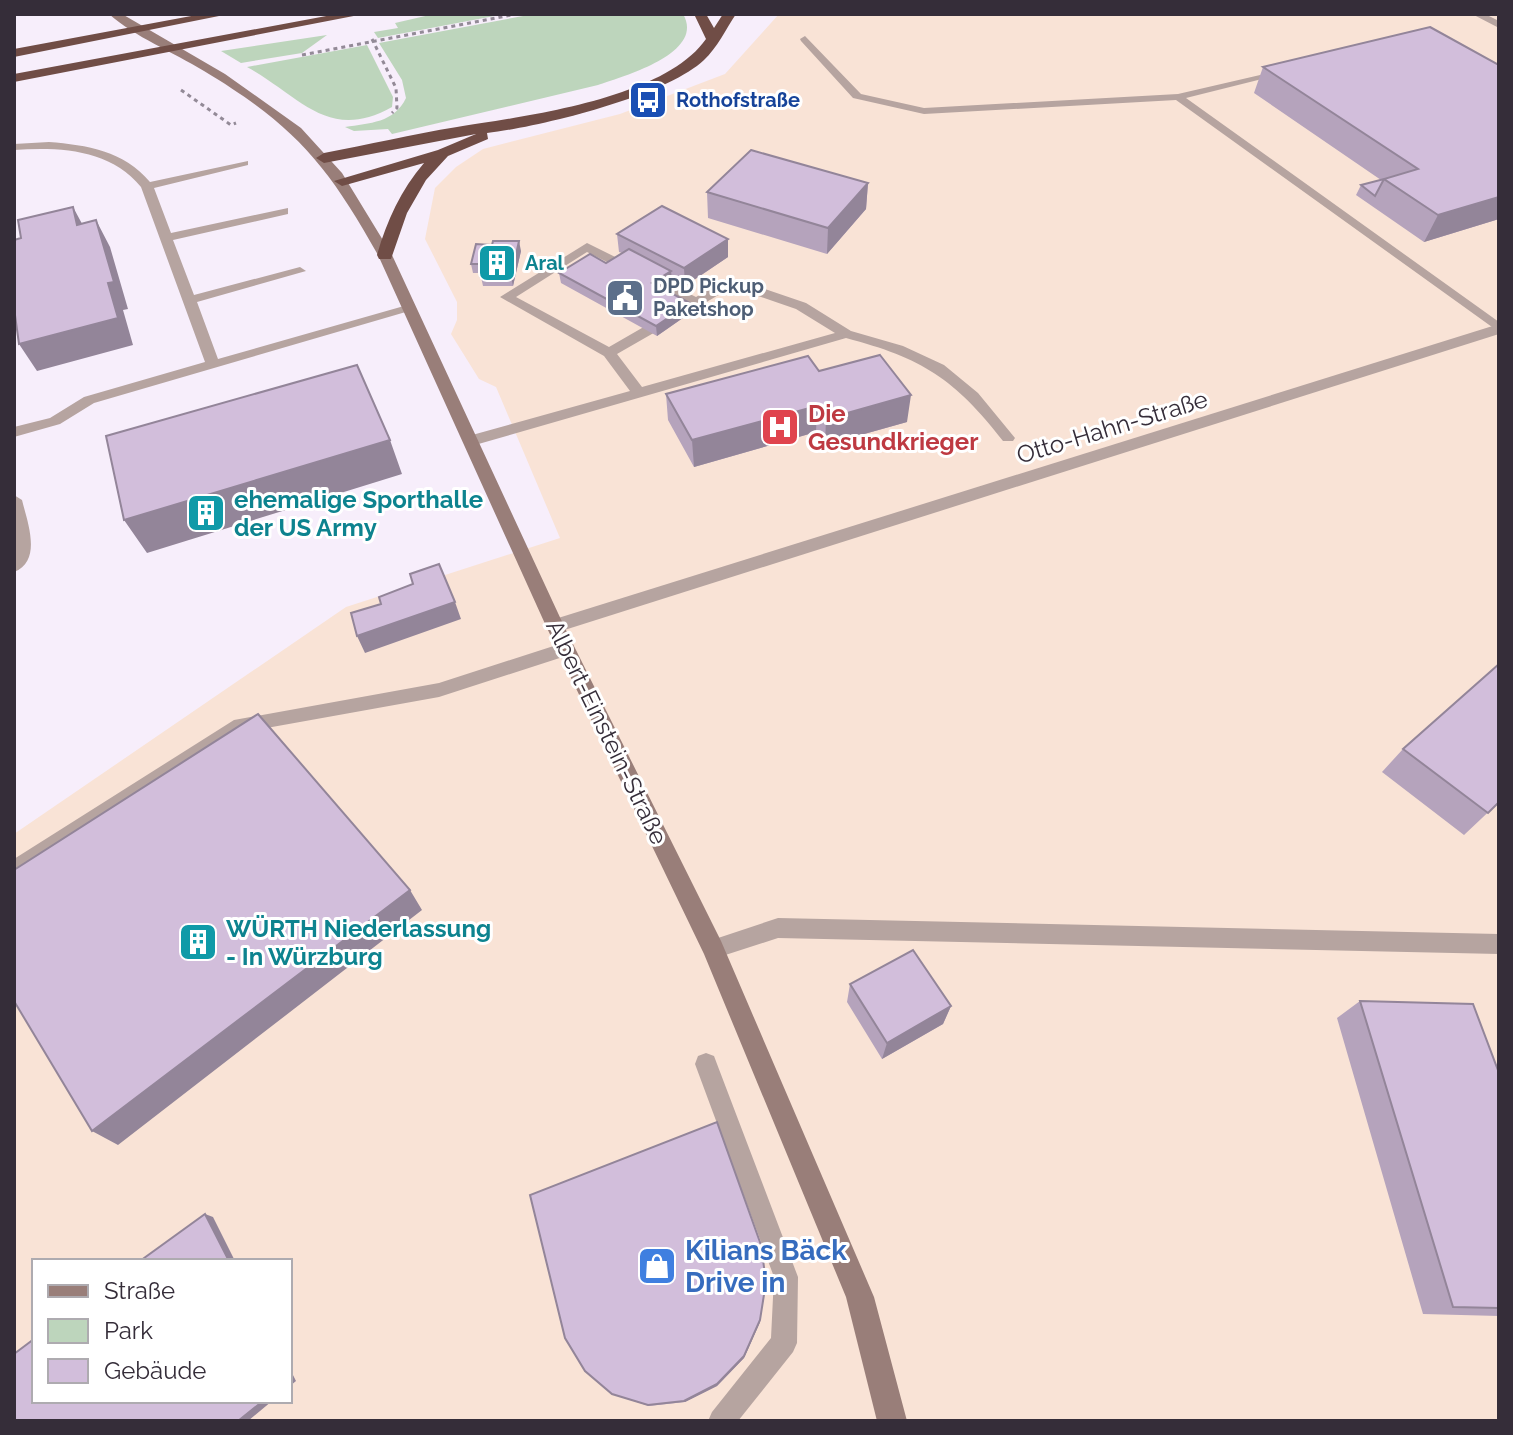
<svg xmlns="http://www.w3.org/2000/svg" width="1513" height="1435" font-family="Raleway,sans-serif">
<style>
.industrial{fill:#f9e3d6;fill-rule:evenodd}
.green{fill:#bdd5bc}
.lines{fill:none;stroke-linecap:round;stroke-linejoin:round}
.path{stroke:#938a97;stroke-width:3;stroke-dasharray:4 4;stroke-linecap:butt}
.lane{fill:#b6a4a0;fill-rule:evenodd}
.street{fill:#b6a4a0;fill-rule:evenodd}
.secondary{fill:#997e79;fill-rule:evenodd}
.highway{fill:#704d46;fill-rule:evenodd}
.wall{fill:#b5a3bc}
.shaded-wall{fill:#938599}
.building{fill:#d2bedb;stroke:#938599;stroke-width:2}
.labels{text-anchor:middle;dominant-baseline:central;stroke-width:6;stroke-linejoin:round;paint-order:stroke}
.far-transit-label{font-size:20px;font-weight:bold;fill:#164399;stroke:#fff;text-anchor:start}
.far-culture-label{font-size:20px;font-weight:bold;fill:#0d838f;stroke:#fff;text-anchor:start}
.far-service-label{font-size:20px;font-weight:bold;fill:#4e5e75;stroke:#fff;text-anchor:start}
.health-label{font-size:24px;font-weight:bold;fill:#be3a42;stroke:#fff;text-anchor:start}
.street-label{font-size:24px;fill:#352d39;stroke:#fff}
.culture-label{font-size:24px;font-weight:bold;fill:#0d838f;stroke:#fff;text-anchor:start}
.near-shop-label{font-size:28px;font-weight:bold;fill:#366cbe;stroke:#fff;text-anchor:start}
</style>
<rect width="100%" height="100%" fill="#f7eefb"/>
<path class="industrial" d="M779,14H1499V1421H14V834L346,607L560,538L496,387L479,379L451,334L457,320V302L425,239L435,188L456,167L483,149L620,114L725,74ZM34,1261H290V1401H34Z"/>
<path class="green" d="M434,14H505L378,38L374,32L398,28L395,23Z
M534,14H683C706,53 624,76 598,85L392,134L388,129L354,131L345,127C370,123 394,123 406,98L402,80L379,43Z
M327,35L302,53L241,63L221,51Z
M367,45L393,97L392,107C328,143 300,96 247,67Z"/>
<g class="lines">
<path class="path" d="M372,39L396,88L397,108L392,113
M302,55L517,14
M181,90L231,125L236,123"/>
<path class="lane" d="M1472,14H1485L1499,21V28Z
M805,36L861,94L924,108L1178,94L1286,69V73L1186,98L1499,322V332L1176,100L924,114L853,98L801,41L800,39Z
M49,142C87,145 124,151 150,182L248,161V165L154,188L171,233L288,208V214L173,240L194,295L300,267L306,271L197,302L218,359L404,306H414L416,309L94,403L60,424L14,437V427L50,418L84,397L205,362L141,187C110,149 60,147 14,150V144Z
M587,243L696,297L726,279H736L806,303L851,331L903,346L944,365L978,393L1015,438L1013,441H1003C955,379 922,358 846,338L475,445H465V437L630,391L604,356L500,297ZM587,252L687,302L681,307L683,310H693L732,287L796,309L835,333L642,387L617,354L671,323V317H661L609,347L516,297Z
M14,495L22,500C27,521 43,561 14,572Z
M566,642L572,644L575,649L572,654L439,697L244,732L14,879V859L234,720L439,683Z
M778,918L1499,934V954L778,938L713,959L706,956L703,949L706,942Z
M706,1053L714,1056L717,1064L798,1277L797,1343L793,1352L738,1421H708L712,1412L771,1338L774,1277L695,1064L698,1056Z"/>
<path class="street" d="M1499,324V334L555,633L546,626L555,619Z"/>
<path class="secondary" d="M109,14H122L225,74L301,128L342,173L392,255L564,626L721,941L874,1297L907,1421H877L846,1297L704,954L546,626L378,255C327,164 294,125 204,71C173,52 135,37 109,14Z"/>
<path class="highway" d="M202,14H229L14,57V49Z
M337,14H364L14,82V74Z
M694,14H706L714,28L723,14H736C726,29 717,48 704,60C666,96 540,127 487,133L488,139L448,156L426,180L407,213L391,259H379L377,255C387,220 401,190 424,163L342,186L334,181L438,150L476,134L324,163L316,158L324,153C368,145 412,134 457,127C526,116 664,99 706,39Z"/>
</g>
<path class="wall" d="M1499,65V219L1424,242L1356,195L1361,185L1381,180L1254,93L1263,67Z
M868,183L866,209L827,254L708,218L707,192Z
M617,234L728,257L685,286L672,279L660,288L690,313L657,336L561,283L559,273L606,263L622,253L619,252Z
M521,251L513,286H483L481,277L482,273H473L471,264Z
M819,371L907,422L825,445L816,432L694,467L668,420L666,394Z
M1403,749L1499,802L1464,835L1382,772Z
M850,984L951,1006L943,1024L882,1059L847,1002Z
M1360,1001L1499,1073V1316L1423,1314L1337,1018Z
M760,1322L744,1358L717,1386L685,1402L649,1406L615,1395Z"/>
<path class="shaded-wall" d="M868,183L866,209L827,254L828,228Z
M1499,197V219L1424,242L1438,215Z
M73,207L87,233L77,225Z
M96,220L110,247L128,309L123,310L133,345L37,371L19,344Z
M728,239V257L685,286L684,268Z
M519,241L521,251L513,286L511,277Z
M671,271L672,280L653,293L652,283Z
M690,303V313L657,336L656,326Z
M911,395L907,422L825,445L826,419Z
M817,406L816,432L694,467L692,440Z
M390,440L402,474L147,553L124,520Z
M455,602L461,619L365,653L357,636Z
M410,890L422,910L118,1145L92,1131Z
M951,1006L943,1024L882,1059L887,1043Z
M205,1214L213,1217L235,1261H229Z
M766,1282L760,1322L744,1358L717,1386L685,1402L684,1401Z
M290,1369L296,1381L290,1386Z
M263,1401H272L248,1421H238Z"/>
<path class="building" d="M1430,27L1499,65V197L1438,215L1384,179L1418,169L1263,67Z
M751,150L868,183L828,228L707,192Z
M1384,179L1375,196L1361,185Z
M662,206L728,239L684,268L617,234Z
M73,207L77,225L96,220L114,282L108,283L118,318L19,344L14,308V240L21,238L18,220Z
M493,241H519L511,277H481L485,264H471L476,244L492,245Z
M629,249L671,271L652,283L690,303L656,326L559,273L590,254L606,263Z
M880,355L911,395L826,419L817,406L692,440L666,394L808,356L819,371Z
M357,365L390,440L124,520L106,436Z
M439,564L455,602L357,636L351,613L381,604L379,597L413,584L410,574Z
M1499,664V802L1488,813L1403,749Z
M258,714L410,890L92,1131L14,1001V870Z
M913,950L951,1006L887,1043L850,984Z
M1360,1001L1473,1004L1499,1073V1308L1453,1307Z
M717,1122L761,1245L766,1282L760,1320L744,1356L717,1384L684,1401L648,1405L612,1394L585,1371L565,1338L530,1195Z
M205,1214L229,1261H140Z
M34,1339V1401H263L238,1421H14V1354Z"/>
<defs>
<symbol id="bus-square" viewBox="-11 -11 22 22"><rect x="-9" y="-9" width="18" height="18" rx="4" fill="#1a4fb4" stroke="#fff"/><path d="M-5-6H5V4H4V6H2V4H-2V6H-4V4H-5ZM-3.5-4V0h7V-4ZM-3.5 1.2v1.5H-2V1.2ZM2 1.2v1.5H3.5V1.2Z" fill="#fff"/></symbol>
<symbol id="building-square" viewBox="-11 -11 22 22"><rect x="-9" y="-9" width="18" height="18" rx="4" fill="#0f9aa8" stroke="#fff"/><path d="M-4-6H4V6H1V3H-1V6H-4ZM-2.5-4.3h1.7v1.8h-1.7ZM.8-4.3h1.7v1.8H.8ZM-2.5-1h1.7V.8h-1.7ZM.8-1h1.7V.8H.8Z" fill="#fff"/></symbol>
<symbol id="civic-square" viewBox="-11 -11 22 22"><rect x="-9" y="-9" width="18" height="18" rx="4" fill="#5c6f8a" stroke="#fff"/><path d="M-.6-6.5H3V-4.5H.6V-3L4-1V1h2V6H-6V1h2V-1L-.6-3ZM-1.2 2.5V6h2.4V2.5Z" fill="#fff"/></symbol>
<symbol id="hospital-square" viewBox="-11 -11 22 22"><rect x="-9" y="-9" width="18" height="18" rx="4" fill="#e0444e" stroke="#fff"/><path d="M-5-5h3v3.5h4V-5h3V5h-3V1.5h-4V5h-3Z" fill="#fff"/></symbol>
<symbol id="shop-square" viewBox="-11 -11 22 22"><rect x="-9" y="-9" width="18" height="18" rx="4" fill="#3f7fe0" stroke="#fff"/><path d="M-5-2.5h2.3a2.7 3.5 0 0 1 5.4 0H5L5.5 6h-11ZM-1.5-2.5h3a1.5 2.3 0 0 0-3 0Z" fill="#fff"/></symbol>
</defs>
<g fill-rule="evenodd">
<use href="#bus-square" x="626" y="78" width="44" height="44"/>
<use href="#building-square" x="475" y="241" width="44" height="44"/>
<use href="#civic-square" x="603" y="276" width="44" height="44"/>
<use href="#hospital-square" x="758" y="405" width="44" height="44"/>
<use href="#building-square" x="184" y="491" width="44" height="44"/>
<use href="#building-square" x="176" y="920" width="44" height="44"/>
<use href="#shop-square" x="635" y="1244" width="44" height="44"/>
</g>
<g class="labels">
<g class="far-transit-label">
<text x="676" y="100">Rothofstraße</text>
</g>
<g class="far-culture-label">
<text x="525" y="263">Aral</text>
</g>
<g class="far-service-label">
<text x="653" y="286">DPD Pickup<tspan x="653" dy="23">Paketshop</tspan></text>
</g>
<g class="health-label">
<text x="808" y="413">Die<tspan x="808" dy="28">Gesundkrieger</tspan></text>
</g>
<g class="street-label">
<text transform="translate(1112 427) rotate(-17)">Otto-Hahn-Straße</text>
<text transform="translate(607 732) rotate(64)">Albert-Einstein-Straße</text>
</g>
<g class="culture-label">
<text x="234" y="499">ehemalige Sporthalle<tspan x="234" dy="28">der US Army</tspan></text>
<text x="226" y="928">WÜRTH Niederlassung<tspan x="226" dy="28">- In Würzburg</tspan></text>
</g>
<g class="near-shop-label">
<text x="685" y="1250">Kilians Bäck<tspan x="685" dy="32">Drive in</tspan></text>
</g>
</g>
<rect width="1513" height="1435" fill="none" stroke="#352d39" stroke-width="32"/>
<rect x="32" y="1259" width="260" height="144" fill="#ffffff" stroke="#aeabb0" stroke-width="2"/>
<rect x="48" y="1285" width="40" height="12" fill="#997e79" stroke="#aeabb0" stroke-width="2"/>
<text x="104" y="1299" font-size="24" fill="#352d39">Straße</text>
<rect x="48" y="1319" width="40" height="24" fill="#bdd5bc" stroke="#aeabb0" stroke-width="2"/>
<text x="104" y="1339" font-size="24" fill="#352d39">Park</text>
<rect x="48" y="1359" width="40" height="24" fill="#d2bedb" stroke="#aeabb0" stroke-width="2"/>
<text x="104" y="1379" font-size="24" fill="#352d39">Gebäude</text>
</svg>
